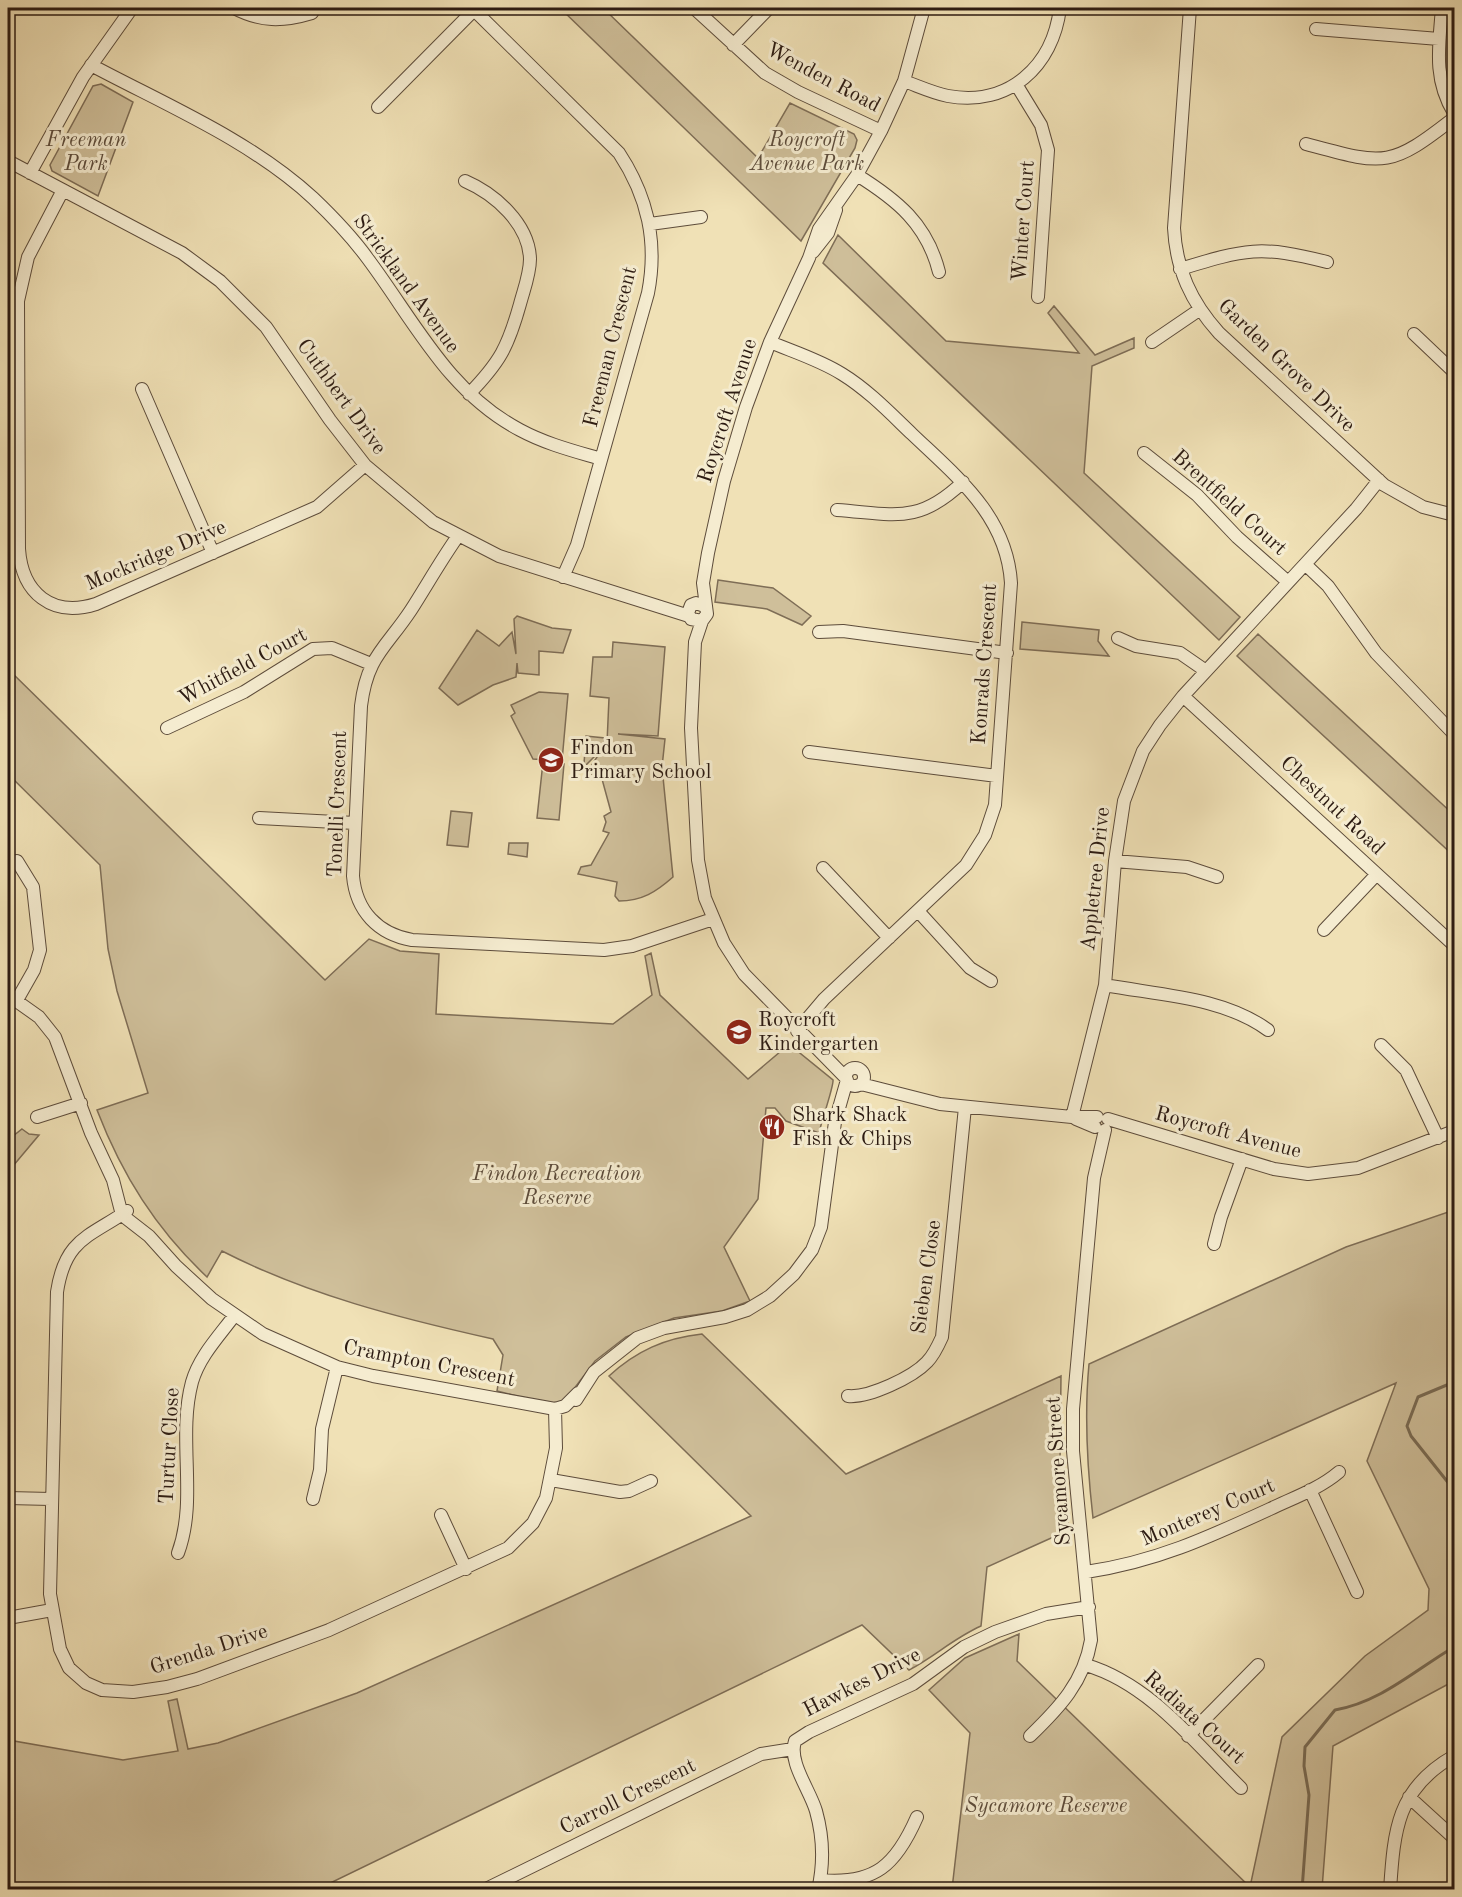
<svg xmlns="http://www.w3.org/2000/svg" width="1462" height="1897" font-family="'Old Standard TT',serif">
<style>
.green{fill:#cfbf9a;stroke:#7e6d56;stroke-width:1.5}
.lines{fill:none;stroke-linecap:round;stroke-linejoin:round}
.stream{stroke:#796a53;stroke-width:3}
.minor-casing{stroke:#5d4c3b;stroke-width:14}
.minor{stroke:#f5ecd0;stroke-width:12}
.labels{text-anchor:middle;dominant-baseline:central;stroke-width:6;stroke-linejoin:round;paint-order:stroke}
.street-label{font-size:21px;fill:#2c1b12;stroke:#f5ecd0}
.park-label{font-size:21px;font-style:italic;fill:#5d4c3b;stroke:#f5ecd0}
.poi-label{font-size:21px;fill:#2c1b12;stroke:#f5ecd0;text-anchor:start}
</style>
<rect width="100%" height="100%" fill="#f0e1b6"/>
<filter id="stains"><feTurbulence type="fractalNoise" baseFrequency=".00333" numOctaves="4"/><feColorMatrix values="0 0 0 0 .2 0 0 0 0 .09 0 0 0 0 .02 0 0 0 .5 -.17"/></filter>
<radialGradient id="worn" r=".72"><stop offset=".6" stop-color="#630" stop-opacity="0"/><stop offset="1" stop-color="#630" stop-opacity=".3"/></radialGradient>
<path class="green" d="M560,8H603L758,158L790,103L854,134L857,140L855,148L801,241Z
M101,84L133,102L98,196L52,171L50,165L93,86Z
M838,235L946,341L1079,353L1048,313L1054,306L1095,355L1134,338V348L1092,366L1084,473L1240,617L1219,640L823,263Z
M718,580L773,588L811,616L802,625L767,609L715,602Z
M517,616L552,628L571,630L563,653L539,651V675L518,673L517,663L516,677L493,685L458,705L439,688L477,630L499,646L512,632L516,654L514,619Z
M1022,622L1099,630L1098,641L1109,656L1020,649Z
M1258,634L1454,815V856L1237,656Z
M613,642L665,647L658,736L618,734L665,739L662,767L673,877C656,892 642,901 619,901L615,896L617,882L578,874L581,867L591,865L609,833L603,831L606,822L604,816L611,812L602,779L590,773L589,769L603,748L586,765L584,764L586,736L605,738L603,748L607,743L609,698L590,696L593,657H612Z
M8,669L325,980L369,939L400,951L439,954L436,1014L613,1024L652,995L645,956L651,953L660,995L748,1079L781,1051L785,1041L833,1080C834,1086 821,1122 819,1133L786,1121L775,1108H766L758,1199L724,1247L750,1301L722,1311L674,1318L626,1337L595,1361L564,1402L552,1405L497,1391L503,1355L493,1339C399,1318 308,1295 222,1251L207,1277C156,1229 122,1175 97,1110L148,1093L117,991L108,949L100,865L8,774Z
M539,692L568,694L562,761L533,759L511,716L515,713L511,705Z
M543,762L564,764L559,820L537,818Z
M451,811L472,813L468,847L447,845Z
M509,843H528L527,857L508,854Z
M22,1129L29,1134L39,1135L8,1172V1140Z
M1454,1210V1681L1333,1746L1322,1889H952L970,1733L929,1690L965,1658L1019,1634L1017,1661L1250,1887L1282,1737L1365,1656L1428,1610L1429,1589L1367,1461L1396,1383L1093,1518C1087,1466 1084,1417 1089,1364L1346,1247Z
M702,1334L846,1474L1061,1376L1060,1462L1069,1530L987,1567L981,1626C954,1638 934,1657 909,1670L862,1625L318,1889H8V1740L123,1760L178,1751L168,1701L177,1699L188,1749L218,1743L357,1693L751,1516L609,1376C636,1351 665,1338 702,1334Z"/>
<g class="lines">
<path class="stream" d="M1454,1382L1418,1397L1407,1426L1411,1436L1454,1490
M1302,1890L1309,1795L1304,1766L1305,1747L1335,1710C1381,1702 1415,1670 1454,1647"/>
<defs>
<path id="minor" d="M234,8C261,22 282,22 312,13
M472,8L619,153C648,197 658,242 648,293L577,545L563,577
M694,8L765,73L798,92L881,131
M1190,8L1174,228C1176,269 1191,302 1219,333L1384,485L1423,507L1454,515
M1442,8C1439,46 1433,79 1454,113
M1316,29L1439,39
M733,45L769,8
M91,65C166,105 250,140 313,198C333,217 352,237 368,259C415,322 448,392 520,430C546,444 574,451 601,459
M904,81C918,86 933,93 948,96C1009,107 1053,66 1060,8
M1016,84L1041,125L1048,150L1038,297
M378,107L474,10
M1306,144C1384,165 1389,169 1454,118
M8,161L182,253L220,281L266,327L330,420L365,465L433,522L499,556L689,616
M30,173L83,77L132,8
M857,175C897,200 927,224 939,272
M465,181C495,194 529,224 530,259C530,274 524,289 520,304C508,347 500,362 469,394
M63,190L28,257L18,301L19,549C22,593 52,618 96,604L317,507L365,465
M650,224L701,217
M813,252L828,233L836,210
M1180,269C1246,249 1260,245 1327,262
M1414,334L1454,372
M770,342C794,352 820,360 842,374C868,390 890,413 912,434C957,477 1007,516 1011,583L995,805L985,835L966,865L824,999L797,1031
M1152,342L1199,310
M142,389L213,553
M1144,453L1197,495L1237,537L1288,582
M837,510C894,514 918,525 963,482
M458,536C441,560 427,585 411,610C386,648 367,656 361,706L353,876C356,911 378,934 412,940L604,950L632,946L713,919
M1305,564L1328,586L1376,653L1454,734
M704,606L696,603L691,605L688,613L691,619L702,621L707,614L703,583L708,553L724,481L746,407L770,342L809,258L819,229L857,175L881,131L904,81L924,8
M702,621L695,642L691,728L698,860L705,898L724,943L744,974L846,1078
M819,632L843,631L1007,653
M1118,638L1136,646L1180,653L1206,671
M1183,696L1454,945
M167,728L244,692L313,649L332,648L371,664
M809,752L997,776
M259,818L355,823
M17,861L33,887L40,950L34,970L17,1000
M1115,861L1187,867L1217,877
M823,868L889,938
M918,911L970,968L991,981
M1324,930L1377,874
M1105,985C1159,995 1223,997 1268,1030
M8,995L39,1017L55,1037L91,1133L113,1180L122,1215L149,1236L176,1266L212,1299L263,1334L337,1367L373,1376L555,1409L565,1406L578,1393
M1381,1045L1406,1070L1438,1138
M846 1077a9 9 0 1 1 18 0a9 9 0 1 1-18 0Z
M861,1084L940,1104L1072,1117H1097
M37,1117L81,1103
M1072,1117L1105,985L1115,861L1124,801L1143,751L1160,725L1183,696L1356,509L1379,480
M1076,1119L1095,1127
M1108,1119L1274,1169L1308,1174L1358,1168L1454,1131
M127,1211C89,1237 65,1239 57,1292L50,1594L60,1649L69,1668L86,1683L102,1690L133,1692L167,1687L197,1679L329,1630L508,1548L533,1523L546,1498L556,1448L555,1409
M1214,1244L1221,1217L1242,1159
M848,1396C869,1398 913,1377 927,1362C934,1355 938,1346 942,1337L965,1107
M576,1400L594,1372L637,1338L664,1328L725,1317L747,1310L770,1296L794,1274L812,1250L821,1227L835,1122L847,1080
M551,1480L620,1492L629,1491L651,1481
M1310,1490L1357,1592
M8,1498L51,1499
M313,1499L320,1470L322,1429L337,1367
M441,1515L466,1569
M178,1553C198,1499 177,1438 192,1382C199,1357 219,1336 234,1316
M1086,1572C1155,1562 1207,1538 1270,1509C1293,1498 1319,1489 1339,1472
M8,1618L52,1610
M1086,1665C1150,1684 1195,1743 1241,1788
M1030,1736C1059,1708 1084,1682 1091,1640L1073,1451V1409L1094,1178L1105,1130
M1188,1736L1258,1665
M1409,1797L1454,1838
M820,1880C875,1885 896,1865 917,1817
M484,1890L761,1754L793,1749
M818,1890C824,1864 823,1836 816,1811C810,1790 788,1762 795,1741L809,1732L913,1684L964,1647L995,1632L1046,1614L1089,1607
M1390,1890C1394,1830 1397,1788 1454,1756"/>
</defs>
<use href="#minor" class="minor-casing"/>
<use href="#minor" class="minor"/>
</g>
<defs>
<symbol id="school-disc" viewBox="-11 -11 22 22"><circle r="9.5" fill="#8f2418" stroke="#f5ecd0"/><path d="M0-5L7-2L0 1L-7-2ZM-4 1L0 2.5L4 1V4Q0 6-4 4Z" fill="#fff"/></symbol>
<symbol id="restaurant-disc" viewBox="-11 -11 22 22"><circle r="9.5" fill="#8f2418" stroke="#f5ecd0"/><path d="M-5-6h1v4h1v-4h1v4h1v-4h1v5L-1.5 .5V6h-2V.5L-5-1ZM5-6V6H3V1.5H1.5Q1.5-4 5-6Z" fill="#fff"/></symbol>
</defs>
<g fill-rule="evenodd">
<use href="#school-disc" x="536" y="745" width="30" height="30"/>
<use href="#school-disc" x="724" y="1017" width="30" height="30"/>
<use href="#restaurant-disc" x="757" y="1112" width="30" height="30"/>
</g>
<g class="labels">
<g class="street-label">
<text transform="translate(823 78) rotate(28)">Wenden Road</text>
<text transform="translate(1024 221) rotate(-86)">Winter Court</text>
<text transform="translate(406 284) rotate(54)">Strickland Avenue</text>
<text transform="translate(611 347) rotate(-76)">Freeman Crescent</text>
<text transform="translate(1286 366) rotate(44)">Garden Grove Drive</text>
<text transform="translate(341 397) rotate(54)">Cuthbert Drive</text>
<text transform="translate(728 411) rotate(-72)">Roycroft Avenue</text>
<text transform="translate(1229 503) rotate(42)">Brentfield Court</text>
<text transform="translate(156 556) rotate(-23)">Mockridge Drive</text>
<text transform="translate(985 664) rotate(-86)">Konrads Crescent</text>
<text transform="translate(243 667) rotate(-28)">Whitfield Court</text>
<text transform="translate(338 804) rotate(-88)">Tonelli Crescent</text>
<text transform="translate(1332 806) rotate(43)">Chestnut Road</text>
<text transform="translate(1096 879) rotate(-84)">Appletree Drive</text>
<text transform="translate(1228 1133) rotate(15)">Roycroft Avenue</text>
<text transform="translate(927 1277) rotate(-82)">Sieben Close</text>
<text transform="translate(429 1364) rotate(11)">Crampton Crescent</text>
<text transform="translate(170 1446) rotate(-87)">Turtur Close</text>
<text transform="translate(1059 1471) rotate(-94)">Sycamore Street</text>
<text transform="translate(1208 1513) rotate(-23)">Monterey Court</text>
<text transform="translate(209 1650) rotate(-18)">Grenda Drive</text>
<text transform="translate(862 1683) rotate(-27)">Hawkes Drive</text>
<text transform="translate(1194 1718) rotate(42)">Radiata Court</text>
<text transform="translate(628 1797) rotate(-26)">Carroll Crescent</text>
</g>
<g class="park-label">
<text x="86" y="140">Freeman<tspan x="86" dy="24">Park</tspan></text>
<text x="807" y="140">Roycroft<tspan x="807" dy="24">Avenue Park</tspan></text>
<text x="557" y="1174">Findon Recreation<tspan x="557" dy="24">Reserve</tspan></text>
<text x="1046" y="1806">Sycamore Reserve</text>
</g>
<g class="poi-label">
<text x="570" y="748">Findon<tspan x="570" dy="24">Primary School</tspan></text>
<text x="758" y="1020">Roycroft<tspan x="758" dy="24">Kindergarten</tspan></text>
<text x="792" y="1115">Shark Shack<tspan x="792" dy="24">Fish &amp; Chips</tspan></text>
</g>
</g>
<rect width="1462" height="1897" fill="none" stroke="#f0e1b6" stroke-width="30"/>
<rect x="9" y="9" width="1444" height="1879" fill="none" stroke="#2c1b12" stroke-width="3"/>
<rect x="15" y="15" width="1432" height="1867" fill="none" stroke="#2c1b12" stroke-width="1.5"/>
<rect width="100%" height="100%" filter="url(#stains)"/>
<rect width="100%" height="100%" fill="url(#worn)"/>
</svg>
